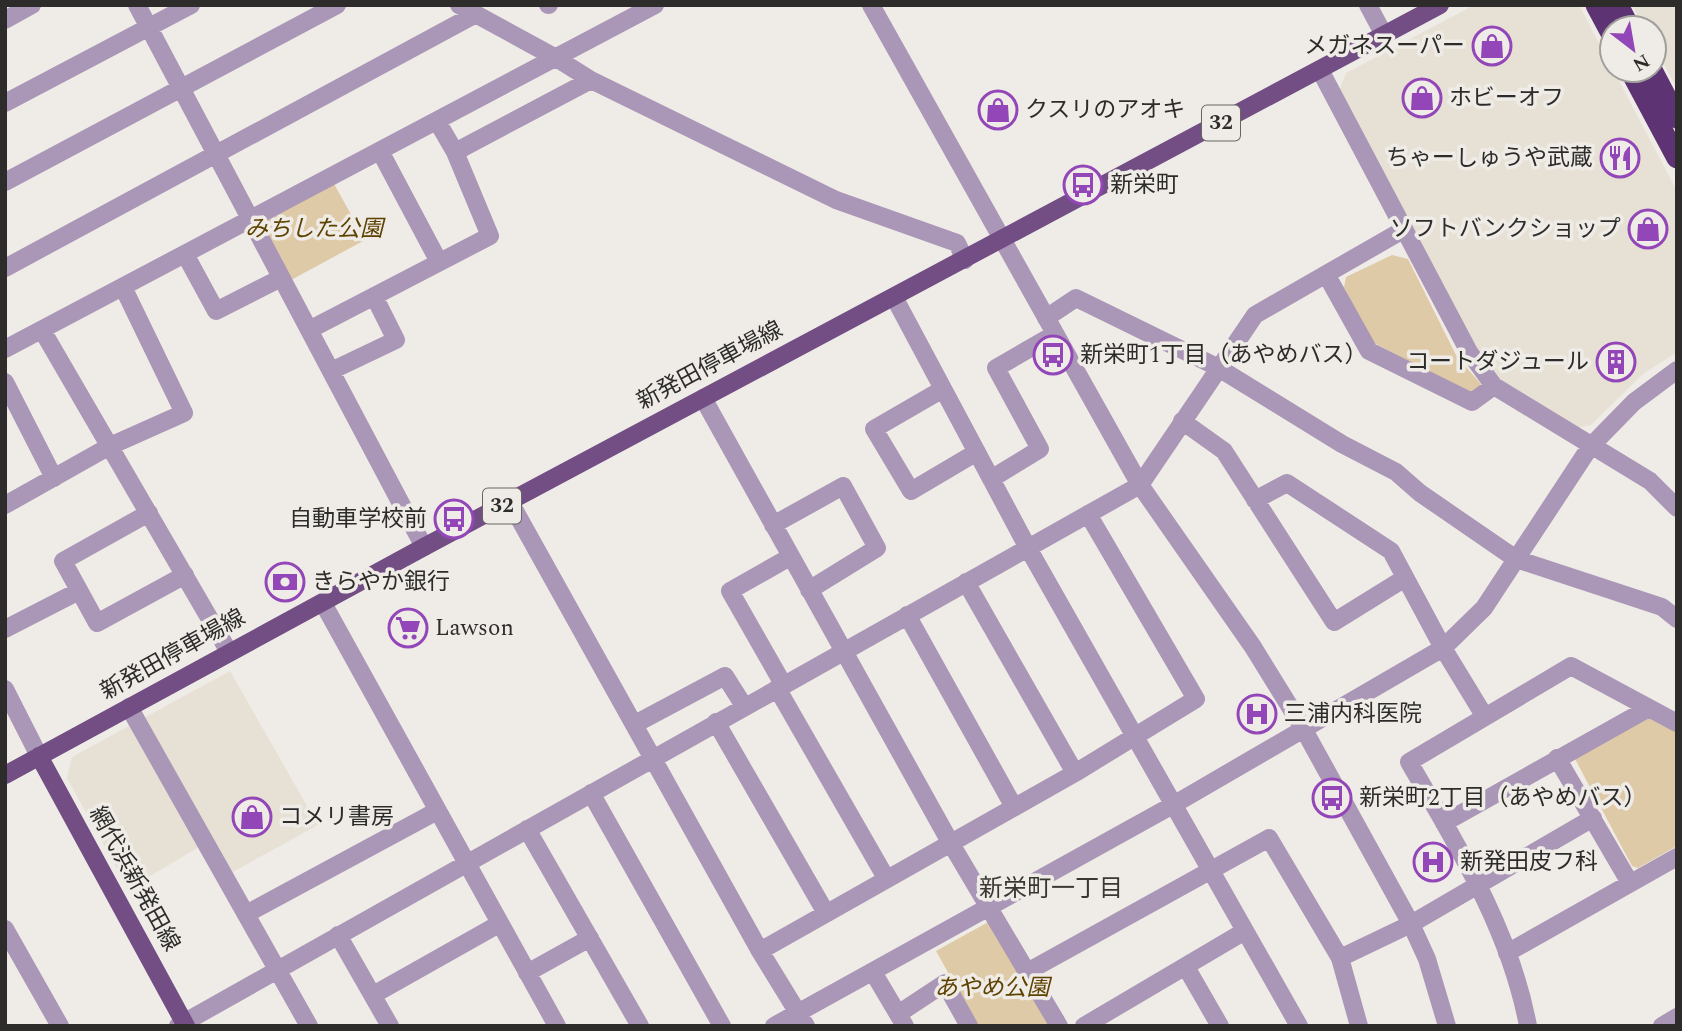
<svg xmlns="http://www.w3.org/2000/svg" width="1682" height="1031" font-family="Spectral,'Noto Sans JP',serif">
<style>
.built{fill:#e7e1d5}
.green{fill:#decaa6}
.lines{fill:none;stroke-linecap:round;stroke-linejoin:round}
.minor{stroke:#aa96b6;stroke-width:18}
.major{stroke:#724e85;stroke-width:18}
.highway{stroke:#5e3373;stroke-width:21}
.labels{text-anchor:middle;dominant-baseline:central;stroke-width:7;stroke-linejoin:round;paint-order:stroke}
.shield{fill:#efece7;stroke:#676663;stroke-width:2}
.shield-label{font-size:21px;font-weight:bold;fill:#2d2c2a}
.poi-label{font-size:23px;fill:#2d2c2a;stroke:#efece7;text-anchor:start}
.park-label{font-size:23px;font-style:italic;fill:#5e4200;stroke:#efece7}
.street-label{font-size:23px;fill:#2d2c2a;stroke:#efece7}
.neighbourhood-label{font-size:24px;fill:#3a3733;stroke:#efece7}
</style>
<rect width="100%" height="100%" fill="#efece7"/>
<path class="built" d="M1474,5H1579L1677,191V352L1643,374L1591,425L1572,429L1504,385L1485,364L1339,91L1346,73Z
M1632,5H1677V89L1654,46V28H1644Z
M230,671L318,825L220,879L201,846L128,889L67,778L72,757Z"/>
<path class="green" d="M332,180L365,240L291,280L261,227L264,217Z
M1392,255L1408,259L1457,357L1481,384L1480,391L1472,395L1370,341L1344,287L1346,277Z
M1652,715L1677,728V846L1638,868L1632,866L1575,759Z
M990,921L1049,1026H978L936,951Z"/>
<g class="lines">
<path class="minor" d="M137,5L424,547
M459,5L556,58L591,80L836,200L957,243L965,260
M548,5H549
M871,5L1140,485L1253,647L1303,728L1411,924L1427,959L1447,1026
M1368,5L1384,35
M5,20L32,5
M1320,70L1469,352L1494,386L1650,481L1677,508
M5,103L191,5
M380,151L439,262
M455,152L591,80
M5,182L337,5
M185,254L216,311L281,278
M5,268L474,15
M1326,274L1369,351L1472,402L1494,386
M894,297L1028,548L1299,1026
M1046,318L1076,298L1217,367L1342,444L1396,472L1420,493L1516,559L1662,607L1677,619
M42,330L229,652
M309,330L490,236L455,152L437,121
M5,349L655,5
M331,371L396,340L374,296
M5,382L54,478
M943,389L874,429L911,491L977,452
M703,398L950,842L1059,1026
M1182,421L1224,451L1334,622L1405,578
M991,479L1040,449L996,368L1055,334
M1255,500L1287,483L1391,551L1443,648L1485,717
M510,502L760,951L806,1026
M5,505L110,446L184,413L123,287
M149,513L63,561L97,623L185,575
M773,525L843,486L877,548L809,590
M966,582L1075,773
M323,603L557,1026
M907,615L1014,807
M5,629L79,591
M783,684L730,591L790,557
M777,688L886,878
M5,689L39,756
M129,707L309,1026
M716,722L826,913
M635,724L725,676L744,706
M1557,758L1630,883
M591,793L722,1026
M1444,823L1649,708
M527,829L640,1026
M246,914L437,811
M5,929L60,1026
M338,935L390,1026
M760,951L1075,773L1196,699L1088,514
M1507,953L1677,857
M1340,958L1411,924L1593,818
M1186,967L1220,1026
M873,972L905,1026
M1027,972L1269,838L1340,958L1359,1026
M527,973L590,938
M373,995L499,924
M898,1014L945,983L969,1026
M178,1026L1140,485L1255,315L1403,230
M774,1026L1173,805L1443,648L1484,608L1590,447L1634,402L1677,370
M1084,1026L1245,931
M1528,1026C1510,929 1457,845 1409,762L1571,666L1677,723
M1662,1026L1677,1017"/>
<path class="major" d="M39,756L186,1026
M5,775L424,547L1440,5"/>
<path class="highway" d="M1596,5L1612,35
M1618,5L1630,28
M1630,70L1677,158
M1652,70L1677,118"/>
</g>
<defs>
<symbol id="shop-ring" viewBox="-11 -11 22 22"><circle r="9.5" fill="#efece7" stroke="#9346b7" stroke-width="1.5"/><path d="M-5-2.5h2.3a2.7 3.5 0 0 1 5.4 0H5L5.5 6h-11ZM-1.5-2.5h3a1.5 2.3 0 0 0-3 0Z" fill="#9346b7"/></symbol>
<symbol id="restaurant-ring" viewBox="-11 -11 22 22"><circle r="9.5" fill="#efece7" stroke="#9346b7" stroke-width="1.5"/><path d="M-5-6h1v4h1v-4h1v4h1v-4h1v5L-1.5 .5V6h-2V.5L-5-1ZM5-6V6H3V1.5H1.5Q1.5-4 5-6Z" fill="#9346b7"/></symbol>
<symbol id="bus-ring" viewBox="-11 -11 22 22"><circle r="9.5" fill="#efece7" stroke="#9346b7" stroke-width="1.5"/><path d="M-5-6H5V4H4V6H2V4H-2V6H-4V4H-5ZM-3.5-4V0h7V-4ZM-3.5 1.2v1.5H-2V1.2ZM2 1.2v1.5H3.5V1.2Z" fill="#9346b7"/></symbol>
<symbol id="building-ring" viewBox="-11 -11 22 22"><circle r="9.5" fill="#efece7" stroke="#9346b7" stroke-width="1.5"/><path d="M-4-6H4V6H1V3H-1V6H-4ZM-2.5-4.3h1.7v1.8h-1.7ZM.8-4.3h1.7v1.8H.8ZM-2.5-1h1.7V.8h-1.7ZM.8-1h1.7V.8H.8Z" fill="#9346b7"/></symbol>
<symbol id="bank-ring" viewBox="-11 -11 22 22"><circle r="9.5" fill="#efece7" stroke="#9346b7" stroke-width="1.5"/><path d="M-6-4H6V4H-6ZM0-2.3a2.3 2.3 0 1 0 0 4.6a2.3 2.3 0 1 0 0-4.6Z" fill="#9346b7"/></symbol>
<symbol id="supermarket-ring" viewBox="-11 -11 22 22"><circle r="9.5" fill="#efece7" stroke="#9346b7" stroke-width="1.5"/><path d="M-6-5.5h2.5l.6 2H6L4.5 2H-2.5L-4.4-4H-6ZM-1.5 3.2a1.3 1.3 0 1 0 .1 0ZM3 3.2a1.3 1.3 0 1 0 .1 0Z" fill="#9346b7"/></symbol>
<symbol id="hospital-ring" viewBox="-11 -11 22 22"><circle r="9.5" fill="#efece7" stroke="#9346b7" stroke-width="1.5"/><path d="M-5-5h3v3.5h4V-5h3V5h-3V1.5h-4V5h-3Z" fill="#9346b7"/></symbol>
</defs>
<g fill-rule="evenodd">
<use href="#shop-ring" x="1470" y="24" width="44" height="44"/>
<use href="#shop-ring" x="1400" y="76" width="44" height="44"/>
<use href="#shop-ring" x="976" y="88" width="44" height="44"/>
<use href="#restaurant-ring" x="1598" y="136" width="44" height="44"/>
<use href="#bus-ring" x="1061" y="163" width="44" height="44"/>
<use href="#shop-ring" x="1626" y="207" width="44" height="44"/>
<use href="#bus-ring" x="1031" y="333" width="44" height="44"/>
<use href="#building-ring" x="1594" y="340" width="44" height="44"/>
<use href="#bus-ring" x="432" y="497" width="44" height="44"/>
<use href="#bank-ring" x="263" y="560" width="44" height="44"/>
<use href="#supermarket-ring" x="386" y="606" width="44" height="44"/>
<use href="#hospital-ring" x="1235" y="692" width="44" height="44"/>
<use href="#bus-ring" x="1310" y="776" width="44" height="44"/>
<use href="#shop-ring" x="230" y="795" width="44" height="44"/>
<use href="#hospital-ring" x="1411" y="840" width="44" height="44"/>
</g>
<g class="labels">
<g class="shield">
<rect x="1202" y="105.5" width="38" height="35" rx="5"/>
<rect x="483" y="488.5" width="38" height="35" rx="5"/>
</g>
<g class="shield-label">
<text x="1221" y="123">32</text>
<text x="502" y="506">32</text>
</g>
<g class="poi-label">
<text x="1465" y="46" text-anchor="end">メガネスーパー</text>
<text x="1449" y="98">ホビーオフ</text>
<text x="1025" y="110">クスリのアオキ</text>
<text x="1593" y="158" text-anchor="end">ちゃーしゅうや武蔵</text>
<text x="1110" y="185">新栄町</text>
<text x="1621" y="229" text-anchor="end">ソフトバンクショップ</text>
<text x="1080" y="355">新栄町1丁目（あやめバス）</text>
<text x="1589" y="362" text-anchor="end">コートダジュール</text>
<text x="427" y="519" text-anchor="end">自動車学校前</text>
<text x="312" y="582">きらやか銀行</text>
<text x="435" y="628">Lawson</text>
<text x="1284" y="714">三浦内科医院</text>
<text x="1359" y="798">新栄町2丁目（あやめバス）</text>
<text x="279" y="817">コメリ書房</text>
<text x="1460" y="862">新発田皮フ科</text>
</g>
<g class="park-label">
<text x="314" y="229">みちした公園</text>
<text x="992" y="988">あやめ公園</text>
</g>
<g class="street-label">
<text transform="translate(710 366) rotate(-28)">新発田停車場線</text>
<text transform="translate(173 655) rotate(-29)">新発田停車場線</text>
<text transform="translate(134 879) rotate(61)">網代浜新発田線</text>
</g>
<g class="neighbourhood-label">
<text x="1051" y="889">新栄町一丁目</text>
</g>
</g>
<rect width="1682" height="1031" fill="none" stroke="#2d2c2a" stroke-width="14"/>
<g transform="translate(1633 49) rotate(149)"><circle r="33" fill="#efece7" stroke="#a19f9b" stroke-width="2"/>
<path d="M0-5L12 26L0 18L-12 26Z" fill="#9346b7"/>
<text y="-10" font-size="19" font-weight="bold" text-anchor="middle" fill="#2d2c2a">N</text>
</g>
</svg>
